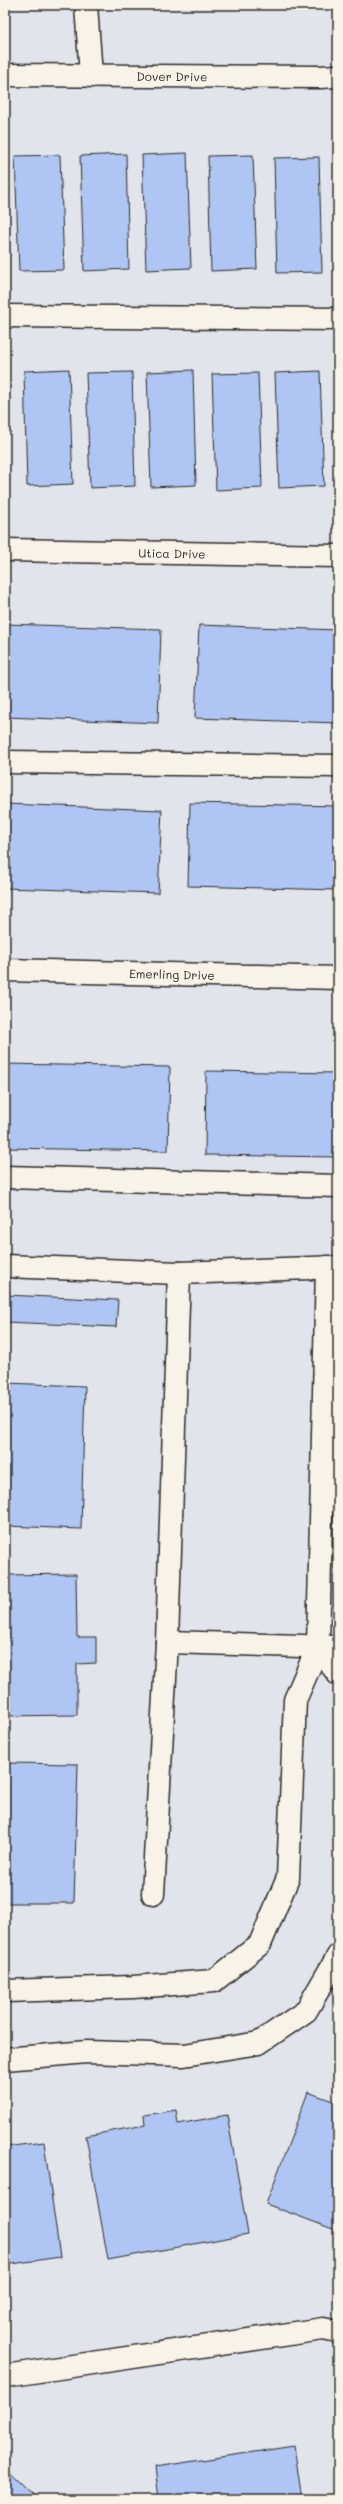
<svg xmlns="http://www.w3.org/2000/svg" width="343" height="2504" font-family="Mali,sans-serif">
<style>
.building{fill:#afc5f3;stroke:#2b2b2b}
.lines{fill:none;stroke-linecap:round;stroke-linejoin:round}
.minor-casing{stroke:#2b2b2b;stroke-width:25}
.minor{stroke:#f7f3e8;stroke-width:22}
.labels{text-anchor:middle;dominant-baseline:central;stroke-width:3;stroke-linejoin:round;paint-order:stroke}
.street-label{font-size:12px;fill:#2b2b2b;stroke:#f7f3e8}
</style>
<rect width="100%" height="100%" fill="#e1e5eb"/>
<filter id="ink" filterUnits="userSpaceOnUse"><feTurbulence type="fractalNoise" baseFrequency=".025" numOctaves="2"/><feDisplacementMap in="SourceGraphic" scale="8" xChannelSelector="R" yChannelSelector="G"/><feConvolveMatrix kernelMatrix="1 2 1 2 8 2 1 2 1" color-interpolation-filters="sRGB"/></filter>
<g filter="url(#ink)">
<path class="building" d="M187,153L191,268L146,270L142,155Z
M126,154L129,269L84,271L80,156Z
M60,155L64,270L19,271L15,156Z
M253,155L257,269L211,271L208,156Z
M319,157L322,272L277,273L274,158Z
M69,369L73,484L27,486L24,371Z
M193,370L196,485L151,487L147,372Z
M320,371L324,486L279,488L275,373Z
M132,372L135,486L90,488L86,373Z
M258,373L262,488L216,490L212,374Z
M5,624L161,629L158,723L5,717Z
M199,625L338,630V723L195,718Z
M190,803L338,806V890L188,886Z
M5,804L162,810L158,893L5,888Z
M5,1064L170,1067L168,1151L5,1148Z
M206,1071L338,1073V1157L205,1155Z
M5,1295L118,1300L116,1327L5,1322Z
M5,1383L85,1386L81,1529L5,1526Z
M76,1574L77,1637H96V1663L77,1664V1715L5,1716V1575Z
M5,1763L78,1764L74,1903H5Z
M308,2092L338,2103V2231L266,2204Z
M176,2110L178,2124L227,2115L248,2234L108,2260L86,2136L145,2125L144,2115Z
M44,2142L60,2257L5,2265V2147Z
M294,2446L302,2499H159L155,2467Z
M5,2468L38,2499H5Z"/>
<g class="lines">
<defs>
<g id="minor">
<path d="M86,5L91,76"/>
<path id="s1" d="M5,75L319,77L338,76"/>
<path d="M5,316L338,319"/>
<path id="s2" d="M5,550L338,556"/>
<path d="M5,762L338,766"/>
<path id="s3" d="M5,970L338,978"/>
<path d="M5,1177L338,1186"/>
<path d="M5,1266L179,1273L338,1267"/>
<path d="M167,1642L338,1647"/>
<path d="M318,1647L338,1674"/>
<path d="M153,1894L167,1642L179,1273"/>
<path d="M5,1991L133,1987L214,1981L260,1944L288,1878L295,1700L318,1647L327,1267"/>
<path d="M5,2059L87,2052L184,2055L259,2043L306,2011L338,1956"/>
<path d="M5,2376L323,2329L338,2332"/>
</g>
</defs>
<use href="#minor" class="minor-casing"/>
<use href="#minor" class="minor"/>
</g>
</g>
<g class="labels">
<g class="street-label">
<text stroke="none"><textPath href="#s1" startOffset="167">Dover Drive</textPath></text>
<text stroke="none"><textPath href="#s2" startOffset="167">Utica Drive</textPath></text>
<text stroke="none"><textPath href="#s3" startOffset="167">Emerling Drive</textPath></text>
</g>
</g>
<rect width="343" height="2504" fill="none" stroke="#f7f3e8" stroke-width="20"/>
<rect x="10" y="10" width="323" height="2484" fill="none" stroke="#2b2b2b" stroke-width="1.5" filter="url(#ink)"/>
</svg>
